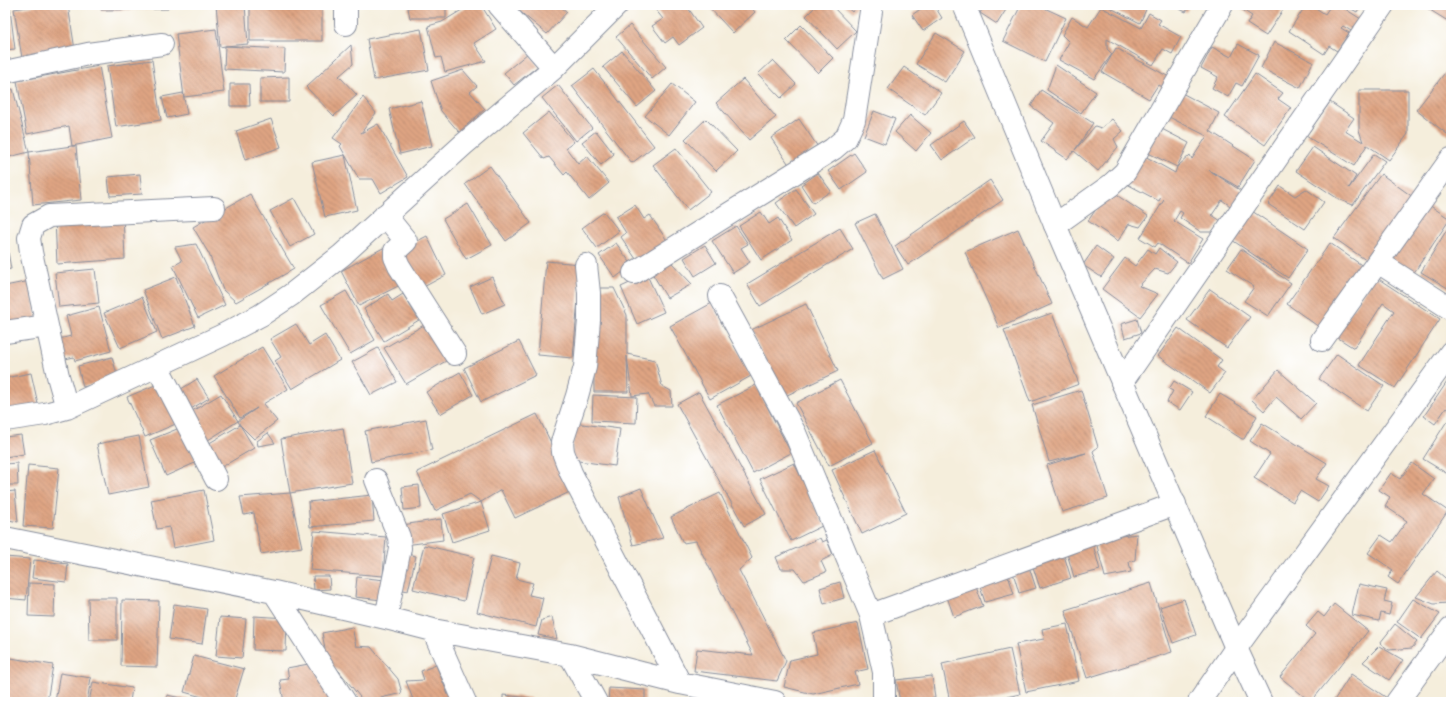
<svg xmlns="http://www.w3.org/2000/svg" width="1456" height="707" font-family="'Comic Neue',sans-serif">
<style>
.building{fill:url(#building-back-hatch)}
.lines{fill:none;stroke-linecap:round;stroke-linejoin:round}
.minor-casing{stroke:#888e9d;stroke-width:24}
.major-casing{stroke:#888e9d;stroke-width:24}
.minor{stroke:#fff;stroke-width:22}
.major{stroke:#fff;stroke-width:22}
</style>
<defs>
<pattern id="building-back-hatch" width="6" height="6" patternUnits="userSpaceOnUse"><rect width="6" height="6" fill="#dfa482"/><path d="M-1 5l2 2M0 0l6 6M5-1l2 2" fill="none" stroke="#b4866e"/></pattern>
</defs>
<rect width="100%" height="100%" fill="#fff"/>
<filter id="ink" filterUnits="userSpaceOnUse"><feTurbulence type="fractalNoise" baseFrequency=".025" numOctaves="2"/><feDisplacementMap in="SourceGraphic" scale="8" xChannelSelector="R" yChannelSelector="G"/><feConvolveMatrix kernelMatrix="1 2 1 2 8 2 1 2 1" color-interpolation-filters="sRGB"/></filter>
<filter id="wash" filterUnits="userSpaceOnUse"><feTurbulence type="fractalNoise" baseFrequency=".012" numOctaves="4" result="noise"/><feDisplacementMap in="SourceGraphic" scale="16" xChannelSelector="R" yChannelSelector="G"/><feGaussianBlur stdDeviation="0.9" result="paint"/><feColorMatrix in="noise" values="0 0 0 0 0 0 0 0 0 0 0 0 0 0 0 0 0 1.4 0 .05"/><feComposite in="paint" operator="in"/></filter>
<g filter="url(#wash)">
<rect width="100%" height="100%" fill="#f5eedc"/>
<g id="blocks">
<path class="building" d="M41,5H68L75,50L22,58L14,9Z
M101,5H168V9L101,10Z
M216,5H245L248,44L225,46L285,49L284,72L224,69L225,46L220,47Z
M250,5H322V41H250Z
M418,5H446V18H410L408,8Z
M470,5H481L496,29L474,43L486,61L445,72L441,57L436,58L428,26L442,22Z
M512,5H559L567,12L547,34Z
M662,5H686L702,28L679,45L673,37L665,43L652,26L663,19L655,9Z
M707,5H749L755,12L733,33Z
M817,5H831L856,31L837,49L806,16Z
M844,5H858L852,12Z
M926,5H934L942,18L923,31L912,15Z
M985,5H1009L997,24L980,13Z
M1021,5H1038L1066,18L1045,62L1003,41Z
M1105,5H1148L1140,23Z
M1171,5H1190L1186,12Z
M1239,5H1286L1266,36L1247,24L1252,16L1238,7Z
M1306,5H1311L1325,14L1331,5H1339L1364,21L1356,34L1343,26L1341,28L1349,33L1337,51L1329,46L1324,54L1289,31Z
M1344,5H1361L1357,12Z
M1422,5H1451V23Z
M1101,7L1141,28L1149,13L1161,20L1158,24L1181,37L1172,54L1163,49L1153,65L1107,39V49L1112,54L1094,79L1059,60L1069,42L1062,35L1072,17L1088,27Z
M10,9L15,49L5,50V10Z
M630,25L666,67L652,79L616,37Z
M801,25L833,58L818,73L786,40Z
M216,29L224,92L184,97L176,34Z
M421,29L429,70L374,80L367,39Z
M936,33L965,51L945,82L916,64Z
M1274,42L1313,62L1300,88L1261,68Z
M1238,44L1259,55L1242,86L1236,83L1228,97L1212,88L1218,77L1201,68L1212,47L1231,57Z
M351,45L353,64L339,76L357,95L334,116L306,87Z
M1116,48L1169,77L1166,90L1158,85L1149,99L1102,72Z
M622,51L656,91L637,107L603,67Z
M528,53L538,66L514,85L504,73Z
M152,60L161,120L116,127L107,66Z
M773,60L796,84L781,98L758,74Z
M1056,65L1096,92L1081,113L1047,90Z
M1451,65V137L1416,110Z
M99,66L112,138L72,146L69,126L27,134L17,81Z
M904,67L941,93L925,115L888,89Z
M594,69L654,146L632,163L572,86Z
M463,70L477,86L470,92L485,109L459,132L441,111L431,81Z
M1255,74L1283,93L1278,99L1291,108L1265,145L1225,117Z
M289,77V102H260V78Z
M743,79L776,117L749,140L716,103Z
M230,84H249L250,106H230Z
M672,84L695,102L669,135L645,116Z
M558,85L592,128L576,141L542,98Z
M13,89L29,152L5,158V91Z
M1041,90L1093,123L1075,150L1095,126L1101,128L1112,119L1123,131L1114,139L1118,147L1098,171L1074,151L1067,159L1041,141L1054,123L1031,106Z
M1359,90H1408V134L1389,160L1367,145L1354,166L1306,136L1330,102L1354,118L1345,131L1363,142L1359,130Z
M1180,92L1219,113L1210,131L1255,160L1238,187L1209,170L1243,192L1233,208L1222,200L1212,215L1221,221L1213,232H1201L1180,218L1183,213L1180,211L1174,221L1203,239L1188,263L1158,243L1155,247L1140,238L1164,200L1161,197L1159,201L1127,184L1143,155L1175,173L1177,167L1190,155L1192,159L1207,136L1167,116Z
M183,93L187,114L167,118L162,97Z
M363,97L376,113L361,133L378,124L408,177L381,193L373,179H359L340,146L342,144L333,138Z
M421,101L432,146L400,154L389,109Z
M874,111L895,119L885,144L864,136Z
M549,112L574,142L566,148L578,164L587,156L609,183L589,200L567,172L564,175L549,157L544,159L523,133Z
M910,115L931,133L916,151L895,132Z
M271,119L281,147L245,160L236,131Z
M706,119L737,151L716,171L685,139Z
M799,119L818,147L790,166L771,138Z
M964,121L975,137L942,160L931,145Z
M1156,126L1189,143L1177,167L1144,151Z
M596,131L614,154L601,165L582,142Z
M72,146H76L81,200L33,205L29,152Z
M1313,147L1356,176L1349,188L1374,154L1385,161L1353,205L1340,200L1296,171Z
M676,148L711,192L688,210L653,165Z
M854,153L867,172L841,190L828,171Z
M345,155L357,210L325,217L312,162Z
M490,166L531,223L506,241L465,184Z
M818,173L831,191L813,203L801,185Z
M140,174L142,194L110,196L108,177Z
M1381,174L1417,200L1370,263L1334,238Z
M990,180L1003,200L908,265L895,246Z
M1280,186L1295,196L1306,189L1324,202L1305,229L1268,204Z
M796,189L814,214L794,228L776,203Z
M1109,190L1148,216L1140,227L1129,224L1118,241L1088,221Z
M250,194L294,269L236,302L223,290L209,254L193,227Z
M294,198L314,234L290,247L270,211Z
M1426,203L1450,219L1411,277L1387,261Z
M468,204L492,245L466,259L443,219Z
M635,205L644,219L650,215L668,242L638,262L621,237L626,233L616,217Z
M1249,209L1308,249L1288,278L1229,238Z
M604,212L619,231L597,248L582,228Z
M761,212L769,224L778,218L792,240L761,260L739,226Z
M875,214L903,269L883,279L855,223Z
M123,215L125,259L57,264L55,219Z
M1451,223V290L1421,272Z
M736,226L748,244L741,248L750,262L733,273L712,241Z
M840,228L853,249L760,306L747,284Z
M1018,229L1052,304L999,328L965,252Z
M5,234L11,269L5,270Z
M427,236L446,275L416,291L396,252Z
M616,243L632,265L615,278L599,255Z
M1330,243L1367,269L1323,330L1287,304Z
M196,244L225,305L198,318L173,266L182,261L175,247Z
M705,245L716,263L695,276L684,258Z
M1096,246L1114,259L1101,277L1083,265Z
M383,248L402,284L359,306L341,271Z
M1159,248L1177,262L1168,273L1155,269L1139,286L1158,294L1140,317L1102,289L1125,258L1135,266L1148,249L1155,254Z
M1241,249L1291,283L1268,316L1244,301L1254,287L1227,269Z
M546,261L581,264L573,358L538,355Z
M671,262L692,284L667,298L652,273Z
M95,269L99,303L59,307L55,273Z
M647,275L664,312L637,324L621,287Z
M1374,276L1440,319L1395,388L1359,365L1394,311L1383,303L1354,348L1335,336Z
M176,277L195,326L162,339L143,290Z
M492,277L505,304L482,314L470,287Z
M30,281L37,320L5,325V286Z
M593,288H614L627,315V354L655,360L662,386L671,391L672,406H654L648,394L632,396L627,356L628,392H594Z
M1210,289L1250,317L1227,348L1187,320Z
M346,291L375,340L350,354L321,305Z
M388,294L392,301L403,294L419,320L384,341L364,309Z
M142,297L157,332L120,348L104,313Z
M712,303L751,376L710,399L670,326Z
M806,304L838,371L783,397L751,330Z
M99,307L111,351L75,361L74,357L61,360L55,340L71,336L66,316Z
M1052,313L1079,384L1030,402L1004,330Z
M1137,319L1141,333L1125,338L1121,324Z
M296,324L309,345L325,335L340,360L292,389L275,361L281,357L270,339Z
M424,325L446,361L406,384L384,348Z
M1178,328L1222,360L1217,367L1225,373L1210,393L1158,356Z
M519,341L536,375L481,402L464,368Z
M262,347L288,389L263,404L277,421L254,439L240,425L254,448L220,468L206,445L240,425L238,421L257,408L240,418L214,376Z
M378,348L397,382L371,395L352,362Z
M1337,354L1384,386L1367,411L1319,379Z
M112,357L118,378L83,387L78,366Z
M1278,370L1316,403L1301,419L1276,397L1264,411L1252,400Z
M460,372L473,395L440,414L426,392Z
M31,373L38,404L6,411L5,405V378Z
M1451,376V412L1446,408L1435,424L1424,416Z
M197,379L209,398L186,412L175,393Z
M840,380L873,443L829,466L796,403Z
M1174,381L1192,392L1180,410L1167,402L1173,391L1169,389Z
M160,383L178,423L145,437L127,397Z
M756,385L791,453L753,473L717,405Z
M1081,390L1098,447L1093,451L1108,498L1062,512L1047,465L1086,453L1049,462L1032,405Z
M699,392L766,514L744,526L677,404Z
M221,394L238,421L205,442L187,414Z
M1220,394L1257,416L1244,439H1242L1206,416Z
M593,395L637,397L636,423L592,421Z
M537,414L574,490L515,518L501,490L481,502L470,494L435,511L417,472Z
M426,419L432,450L371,462L365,431Z
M1447,421L1451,423V476L1423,459Z
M575,423L620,429L615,466L571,460Z
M1262,423L1327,463L1316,479L1329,486L1318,502L1300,491L1293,502L1254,478L1270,454L1250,441Z
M182,427L197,462L166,476L150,440Z
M343,428L352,483L290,493L281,439Z
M268,433L275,443L258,446L257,441Z
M21,435L24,454L5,457V437Z
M139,436L149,487L108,495L97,444Z
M875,450L906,513L862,534L832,470Z
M17,463L18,485H5V464Z
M794,463L824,525L791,541L760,479Z
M1412,463L1434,479L1423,494L1448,511L1398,584L1388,577L1393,570L1368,553L1381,535L1392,542L1407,521L1385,506L1390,497L1379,490L1391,473L1400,479Z
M28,465L59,468L53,528L23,526Z
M419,485L421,508L404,510L402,487Z
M641,488L663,538L633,545L619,497Z
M204,490L214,540L173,548L169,527L157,529L151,500Z
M15,491L18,522L5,519V492Z
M290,493L302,547L261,554L254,513L244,515L240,497Z
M720,493L752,558L739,570L786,661L777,681L694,671L697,649L753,655L696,541L683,543L671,517Z
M372,495L374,521L310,527L308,502Z
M481,502L490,530L452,542L443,514Z
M441,519L443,540L405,545L402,525Z
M1119,529L1121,536L1137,534L1135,560L1129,562L1131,572L1105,577L1095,538Z
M314,531L386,537L383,576L310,570Z
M820,538L822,542L827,540L833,555L821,561L826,572L804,581L795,569H781L776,557Z
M1092,541L1100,570L1074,577L1066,550Z
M424,545L474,557L464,601L413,589Z
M1063,552L1071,578L1040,588L1031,561Z
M403,553L416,556L408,591L395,588Z
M491,556L520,563L516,579L533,583L529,595L543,598L536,627L477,612Z
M5,557L30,559L26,600L5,598Z
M34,560L68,564L66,582L32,578Z
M1028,564L1036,588L1019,593L1012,569Z
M1437,571L1451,583V600L1448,603L1434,604L1416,597Z
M1007,572L1014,594L985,602L978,581Z
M313,576H329L330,589L314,590Z
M357,577L385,580L382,600L355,597Z
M840,582L844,598L824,604L820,588Z
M29,583L55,584L54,617L28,616Z
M1151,583L1172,652L1087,678L1065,610Z
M975,584L983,606L954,617L946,594Z
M1359,584L1387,590L1384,601L1392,603L1389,615L1381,613L1379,621L1352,615Z
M88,598H117V640H89Z
M1184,599L1196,635L1173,643L1160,607Z
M1413,599L1440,614L1421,639L1397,622Z
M122,600L159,601L157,667L121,666Z
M174,604L207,609L202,644L169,639Z
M1334,604L1368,631L1311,702L1280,677L1315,634L1306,626L1318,612L1324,617Z
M254,616L287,618L286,651L253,650Z
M220,617L246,619L242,658L216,656Z
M552,617L557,639L538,635L542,620Z
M858,623L868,669L855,672L858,684L813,694L784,687L790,660L817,654L813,633Z
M1067,624L1079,681L1026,692L1016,644L1044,639L1042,629Z
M1395,624L1417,642L1412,648L1389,650L1380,643Z
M352,627L356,646L371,647L398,679L402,693L364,702L339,671L328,664L322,633Z
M1379,646L1403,660L1389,680L1363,662Z
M1010,649L1020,694L984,702H950L942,664Z
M194,656L244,669L234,702H220L184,692Z
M5,657L53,665L47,702H5Z
M314,663L331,702H284L280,680L289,679L287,668Z
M436,665L451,702H414L406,681L424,680L421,671Z
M60,673L91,678L87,702H55Z
M1351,674L1387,698L1385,702H1333Z
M932,676L935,698L922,700V702H900L896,680Z
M93,682L132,688L130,702H89Z
M609,688L645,690V702H608Z
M167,695L195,701V702H166Z
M503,695L530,698L532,702H503Z"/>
</g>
</g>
<g filter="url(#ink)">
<use href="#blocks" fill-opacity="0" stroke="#888e9d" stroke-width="1"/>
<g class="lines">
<defs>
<path id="minor" d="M346,5V24
M499,5L554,68
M5,72L88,54L162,44
M385,215L406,241L395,251V257L399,266L455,354
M1055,225L1111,185L1125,172L1222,5
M1378,262L1451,309
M586,265L589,293V320L585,367L577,396L562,442L563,452L571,473L680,683
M634,273L833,149L846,138L854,120L872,5
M720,296L795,433L871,615L884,672V702
M5,332L47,326
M1322,340L1451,159
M157,366L216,479
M1122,382L1383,5
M67,408L58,376L31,252L29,238L33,225L49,216L214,208
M5,420L45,414L67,408L223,335L261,315L291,295L342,255L463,145L554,68L617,5
M376,480L399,537L400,548L386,618
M5,538L274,592L386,618L433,630L570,655L680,683L775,702
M274,592L345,702
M871,615L1175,504
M433,630L465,702
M570,655L596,702
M1199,702L1236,648L1451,352
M1397,702L1451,628"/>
<path id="major" d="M964,5L1055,225L1236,648L1261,702"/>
</defs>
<use href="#minor" class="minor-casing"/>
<use href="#major" class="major-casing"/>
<use href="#minor" class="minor"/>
<use href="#major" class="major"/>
</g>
</g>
<rect width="1456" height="707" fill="none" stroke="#fff" stroke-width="20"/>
</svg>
